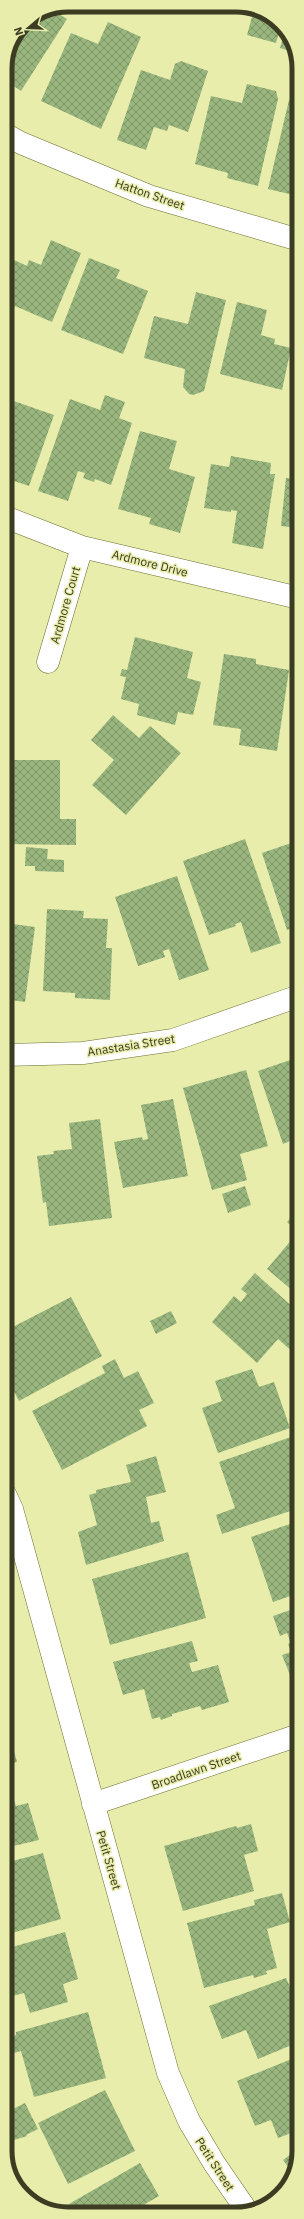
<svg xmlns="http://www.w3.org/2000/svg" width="304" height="2219" font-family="'IBM Plex Sans',sans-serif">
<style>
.building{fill:url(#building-cross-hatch)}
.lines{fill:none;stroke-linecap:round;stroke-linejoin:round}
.minor-casing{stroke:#6b6d30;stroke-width:23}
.minor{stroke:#fff;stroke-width:22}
.labels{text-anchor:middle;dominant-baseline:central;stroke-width:3;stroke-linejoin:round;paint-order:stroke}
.street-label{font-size:12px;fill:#3b3c22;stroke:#e9edac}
.rim{fill:none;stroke:#3b3c22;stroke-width:5}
</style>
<defs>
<pattern id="building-cross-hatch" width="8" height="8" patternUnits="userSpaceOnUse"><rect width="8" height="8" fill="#98b67e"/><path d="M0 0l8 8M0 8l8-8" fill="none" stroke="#7d9567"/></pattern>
</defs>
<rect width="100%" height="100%" fill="#e9edac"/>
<path class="building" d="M219,7H252L281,25L276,43L247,35L252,17Z
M54,11L67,19L21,91L5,80V68L24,23Z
M108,22L141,37L101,129L41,101L71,33L98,44Z
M285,30L292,47L294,52L280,48Z
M181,61L208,71L188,132L169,125L167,131L154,127L146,150L117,140L141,70L170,80L175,64Z
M247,84L276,91L278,99L258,186L227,178L228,173L195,164L211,96L242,103Z
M289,100L299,102L298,196L268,189Z
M51,240L81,253L52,322L15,306L9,322L5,320V270L10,258L27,266L29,260L41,265Z
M89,258L120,270L116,278L148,291L123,354L61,330Z
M196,292L226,300L204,391L193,395L189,394L183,387L185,369L144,358L154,316L188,324Z
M237,302L267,310L261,335L275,339L274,344L291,348L282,390L220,374Z
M105,395L125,402L119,418L132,423L111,485L95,479L94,482L83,478L85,473L78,471L68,501L38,491L70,399L100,410Z
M5,398L54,415L29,486L5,478V457L9,445L5,444Z
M140,431L177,441L169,469L195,477L180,533L149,524L151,518L118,509Z
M231,456L271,463L270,474H275L263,549L232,543L237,511L231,510V512L204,508L211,464L229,467Z
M286,478L299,479V528L281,526Z
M5,601L12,604L8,614L10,615L5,623Z
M135,637L193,652L187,678L201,682L193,715L178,712L175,725L137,715L139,704L121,699L126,677L120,676L122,669L127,670Z
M224,654L256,659V664L289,670L277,751L239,745L241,729L213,725Z
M113,715L139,738L150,726L181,753L126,815L92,785L114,760L91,740Z
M5,760H60V819H76V845L5,844Z
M245,839L281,943L251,953L241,922L235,924L236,926L209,935L183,861Z
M297,841L299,846V926L287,930L262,853Z
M26,847L48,849L47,859L64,860V872L35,871V866H25Z
M177,876L209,970L179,980L169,949L163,951L165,957L138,966L115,897Z
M47,909L84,911L83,918L108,919L106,948H112L110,1000L75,998V993L43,991Z
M5,923L35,927L25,1002L5,999Z
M299,1057V1152L294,1154L290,1141L283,1144L258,1071Z
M246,1070L268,1146L240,1154L247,1180L212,1190L183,1088Z
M173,1099L188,1176L123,1188L114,1142L142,1137L143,1140L148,1139L141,1105Z
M100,1119L112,1218L49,1226L46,1202L43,1203L37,1156L54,1154L53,1151L72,1149L69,1123Z
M245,1186L251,1205L228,1213L222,1194Z
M299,1208V1296L267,1269L298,1232L287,1222Z
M255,1273L296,1310H299V1348L294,1353L278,1339L257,1363L212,1322L234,1296L241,1302L247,1294L241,1289Z
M71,1297L102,1356L19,1401L5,1374V1331Z
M171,1311L177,1323L156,1334L150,1321Z
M115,1359L124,1378L138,1371L154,1403L139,1410L147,1426L62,1470L32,1411L105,1373L102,1366Z
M252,1369L259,1387L274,1382L290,1428L218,1453L202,1408L222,1401L215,1381Z
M291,1437L299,1461V1508L222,1534L216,1515L235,1508L219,1462Z
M156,1456L166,1492L146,1497L151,1523L159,1521L164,1541L86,1565L78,1532L97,1525L89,1495L96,1493V1490L131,1482L126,1465Z
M299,1521V1593L273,1602L251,1537Z
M188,1552L206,1618L110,1645L92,1579Z
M299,1607V1672L290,1675L282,1655L291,1652L288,1644L291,1643L287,1633L280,1636L273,1616Z
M192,1641L198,1661L189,1663L192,1672L218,1665L229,1702L202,1710L200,1706L172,1714V1716L161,1720L160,1717L152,1719L144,1689L123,1695L113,1662Z
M5,1718L17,1762L5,1765Z
M6,1778L16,1806L28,1803L39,1840L5,1848Z
M251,1824L258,1851L244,1855L254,1891L183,1911L164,1846L236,1826L237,1828Z
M43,1853L61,1919L5,1935V1863Z
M282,1893L290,1922L267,1929L277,1968L266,1971L267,1974L254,1978L253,1975L204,1988L187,1923L255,1905L254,1900Z
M65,1932L78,1979L63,1984L68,2002L30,2013L24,1993L5,1998V1949Z
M286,1978L299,2007V2042L258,2059L246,2030L222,2039L209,2006Z
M88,2012L106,2078L34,2097L21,2051L10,2054L6,2038L16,2035V2032Z
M299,2056V2130L278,2138L271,2120L255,2126L237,2081Z
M105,2090L135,2151L68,2184L38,2123Z
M25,2103L38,2129L26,2135L27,2136L14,2140L5,2122V2113Z
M299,2148V2151L291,2171L283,2160Z
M140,2163L159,2196L145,2204L150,2213L74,2212L69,2204Z"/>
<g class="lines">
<defs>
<path id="minor" d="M5,134L21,143L149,196L299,240
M5,517L82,547L299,598
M48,662L82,547
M5,1055L83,1053L173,1040L299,996
M5,1494L12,1509L168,2073L189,2121L214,2163L247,2211
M93,1804L299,1735"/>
</defs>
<use href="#minor" class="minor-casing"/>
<use href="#minor" class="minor"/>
</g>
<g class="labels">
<g class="street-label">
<text transform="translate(150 194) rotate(19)">Hatton Street</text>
<text transform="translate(150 563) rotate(14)">Ardmore Drive</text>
<text transform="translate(65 605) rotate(-74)">Ardmore Court</text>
<text transform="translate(131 1045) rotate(-9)">Anastasia Street</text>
<text transform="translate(196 1770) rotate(-19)">Broadlawn Street</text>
<text transform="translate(109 1860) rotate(74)">Petit Street</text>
<text transform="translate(215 2164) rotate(57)">Petit Street</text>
</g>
</g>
<path d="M0 0H304V2219H0ZM68 12H236A56 56 0 0 1 292 68V2151A56 56 0 0 1 236 2207H68A56 56 0 0 1 12 2151V68A56 56 0 0 1 68 12Z" fill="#e9edac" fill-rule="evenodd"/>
<path class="rim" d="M68 12H236A56 56 0 0 1 292 68V2151A56 56 0 0 1 236 2207H68A56 56 0 0 1 12 2151V68A56 56 0 0 1 68 12Z"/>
<g transform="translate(28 28) rotate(251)" stroke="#e9edac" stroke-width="3" paint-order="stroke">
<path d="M0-3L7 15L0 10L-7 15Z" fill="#3b3c22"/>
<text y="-6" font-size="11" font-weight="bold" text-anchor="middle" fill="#3b3c22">N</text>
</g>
</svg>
